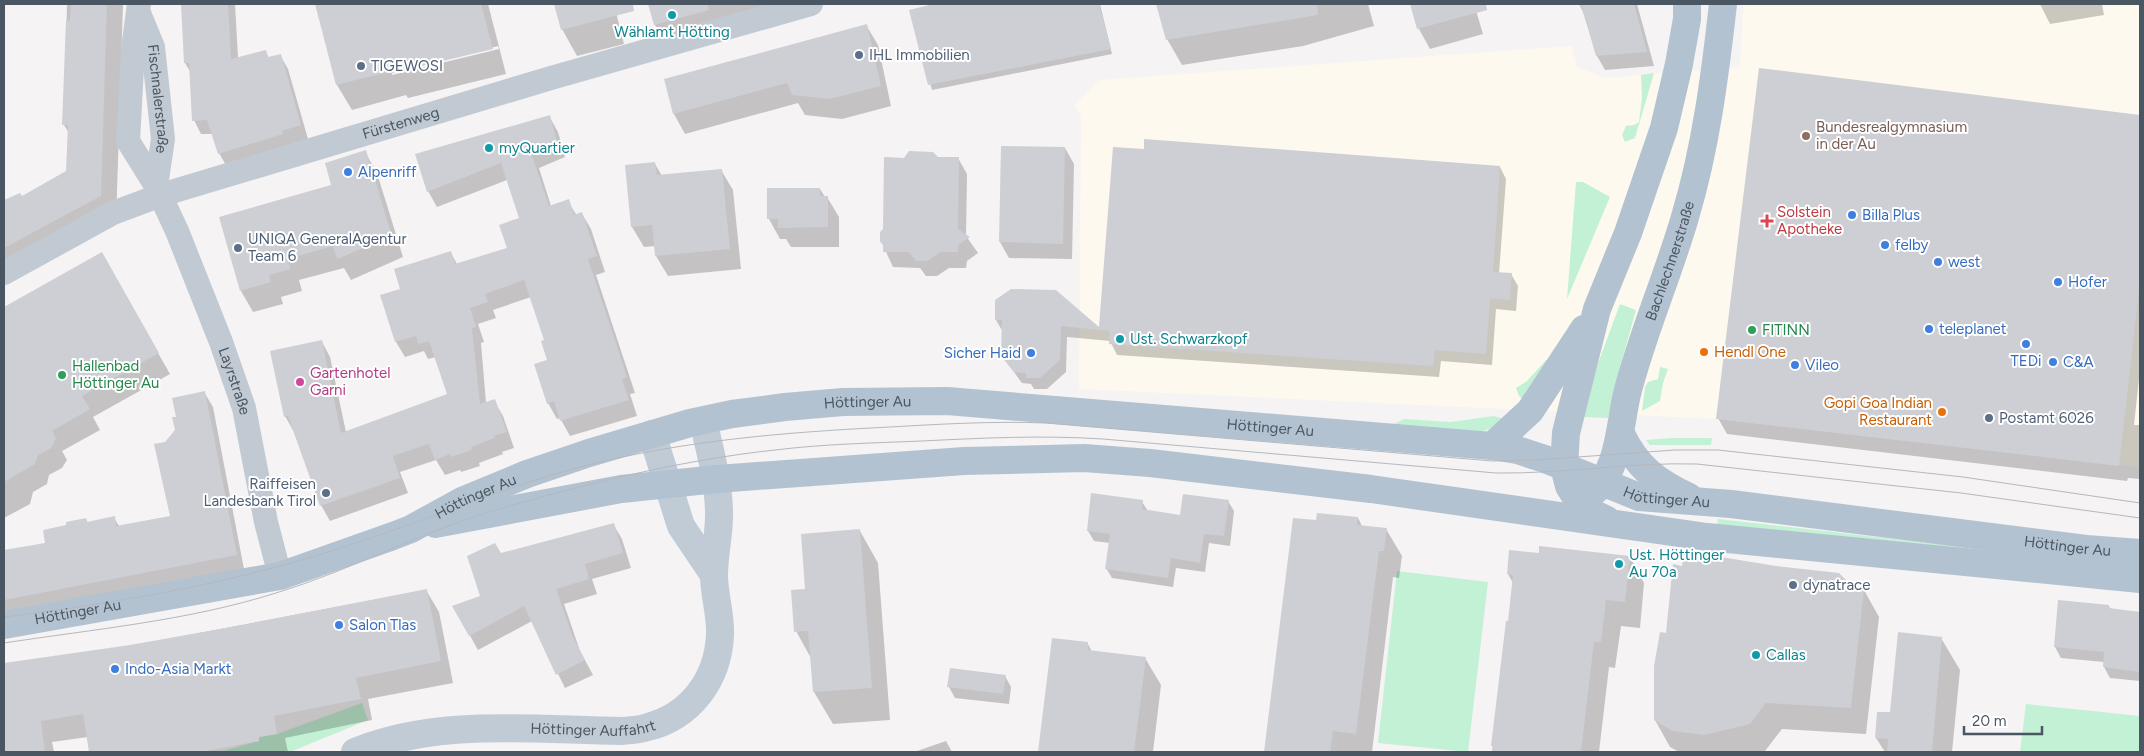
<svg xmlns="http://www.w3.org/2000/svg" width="2144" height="756" font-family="Figtree,sans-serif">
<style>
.commercial{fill:#fdf9ef}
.green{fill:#c3f1d5}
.shadow{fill:#0003;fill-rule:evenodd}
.building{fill:#cdcfd5}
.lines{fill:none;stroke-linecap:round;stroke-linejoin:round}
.street{stroke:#c1cad2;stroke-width:24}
.secondary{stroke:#c1cbd6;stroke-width:28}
.primary{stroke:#b3c2d1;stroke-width:28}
.tram{stroke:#b5b8bd;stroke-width:1}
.culture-dot{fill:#0f9aa8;stroke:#fff;stroke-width:2}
.service-dot{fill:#5c6f8a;stroke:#fff;stroke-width:2}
.education-dot{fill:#8d6e63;stroke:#fff;stroke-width:2}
.shop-dot{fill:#3f7fe0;stroke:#fff;stroke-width:2}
.health-dot{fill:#e0444e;stroke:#fff;stroke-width:2}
.leisure-dot{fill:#2e9e5b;stroke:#fff;stroke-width:2}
.food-dot{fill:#e8710a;stroke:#fff;stroke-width:2}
.hotel-dot{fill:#d1479c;stroke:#fff;stroke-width:2}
.labels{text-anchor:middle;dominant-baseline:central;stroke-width:4;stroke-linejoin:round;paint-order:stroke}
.culture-label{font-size:15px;fill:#0d838f;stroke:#fff;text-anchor:start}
.service-label{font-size:15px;fill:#4e5e75;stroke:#fff;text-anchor:start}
.street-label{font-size:15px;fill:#4a5661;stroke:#fff}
.education-label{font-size:15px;fill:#785e54;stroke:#fff;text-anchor:start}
.shop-label{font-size:15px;fill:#366cbe;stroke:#fff;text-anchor:start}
.health-label{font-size:15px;fill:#be3a42;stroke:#fff;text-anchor:start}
.leisure-label{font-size:15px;fill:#27864d;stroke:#fff;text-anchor:start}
.food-label{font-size:15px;fill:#c56008;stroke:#fff;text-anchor:start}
.hotel-label{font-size:15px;fill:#b23c85;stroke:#fff;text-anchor:start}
</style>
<rect width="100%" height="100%" fill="#f5f3f3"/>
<path class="commercial" d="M1743,4H2140V467L1716,419L1079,389L1081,116L1074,105L1100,80L1572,46L1577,67L1604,78L1740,67Z"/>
<path class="green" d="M1654,73L1635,138L1625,142L1622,135L1626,126L1634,125L1639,122L1642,98L1641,75Z
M1576,182H1583L1610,197L1567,299Z
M1620,304L1636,310L1620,367L1608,418L1584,417L1597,366Z
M1546,360H1547L1525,401L1519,396L1516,388L1527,381Z
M1660,367L1668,369L1663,383L1660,401L1642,411L1645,387L1648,382L1658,379Z
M1494,416L1505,419L1494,427L1481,432L1390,426L1404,419L1451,422Z
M1671,438H1712L1711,445H1650L1646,440Z
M1718,519L1965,547L2140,570L1717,526Z
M1397,571L1488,582L1468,752L1378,743Z
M362,703L368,720L290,752H220L259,741V737L277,734Z
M2026,704L2140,716V752H2020Z"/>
<path class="shadow" d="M67,4H123L116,223L4,283V201L19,194L21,198L67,172L69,133L64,125Z
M182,4H235L238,58L265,51L269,58L280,55L288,69L308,139L227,167L219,153L213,134H201L194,120L191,73L185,63Z
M317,4H384L386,12L419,4H488L506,74L408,98L406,95L352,110L337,85ZM498,46L499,49L392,75V72Z
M555,4H614L624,44L577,56L562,29Z
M649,4H818L668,47L655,25Z
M939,4H1100L1112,54L932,90L910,11Z
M1157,4H1368L1374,26L1303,46L1182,65L1167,39Z
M1412,4H1474L1483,34L1430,49L1419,29Z
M1579,4H1637L1654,66L1605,70L1597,56L1583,12Z
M2040,4H2102L2104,15L2050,24Z
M866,25L878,45L891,106L842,119L805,115L798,103L685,134L674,114L665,80Z
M1760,69L2140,117V370L2134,425H2140V479L2128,478L2127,481L1727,434L1718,418Z
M549,116L558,132L565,157L539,168L551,206L568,201L577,216L582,214L591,229L605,272L596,275L635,393L630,394L637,416L570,436L560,418L557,419L548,403L549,360L545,341L531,297L493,310L496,318L478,324L484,342L481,343L486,403L494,401L503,416L514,448L502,452L503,454L479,463L480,466L461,472L460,470L445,475L436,460L400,472L408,493L330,521L321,505L294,432L285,416L322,342L330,357L346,432L449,395L436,357L428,359L424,351L405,357L396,342L382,296L402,290L451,253L457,264L508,248L520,219L507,180L437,207L428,191Z
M1065,148L1074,164L1072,259L1009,258L1000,242Z
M365,152L377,173L403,257L351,280L344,268L299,280L302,291L281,297L283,304L253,312L241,291L333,185Z
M937,158H958L967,174L966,236L978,253L967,261L966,268H949L937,276H926L920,268L893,267L881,241Z
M655,164L662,176L721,170L733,190L741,269L668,276L656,256L655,246L644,247L632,227Z
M1500,167L1506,179L1499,274H1511L1518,286L1516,311L1496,309L1492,365L1441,361L1439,377L1117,355L1110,341L1067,337L1066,372L1047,389H1034L1031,384L1022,383L1002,356L1003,332L996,320L997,300L1100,330Z
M820,189L825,197H827L839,217V247H791L786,239H780L769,219Z
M102,254L170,374L93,417L100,430L62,451L67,460L62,468L49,475L47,484L33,492L30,504L4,518V309Z
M204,392L213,407L244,569L4,616V551L47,544L68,526L86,519L88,523L114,518L119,526L172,517L165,443L176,430L178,418Z
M1228,501L1234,511L1230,546L1209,543L1205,572L1176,568L1173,587L1112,578L1106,568L1110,543L1094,541L1088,531L1142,502L1148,511L1181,516Z
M1358,518L1362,526L1386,529L1402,556L1399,578L1393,577L1372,752H1266L1294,519L1317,522Z
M613,524L622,539L631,568L592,579L597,594L564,604L580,651L593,675L565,688L532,621L478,650L454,607L482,597L500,555Z
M860,531L878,563L890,720L833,724L814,692L812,660L796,631L806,590Z
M1540,555L1630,557L1644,583L1640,628L1621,626L1615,668L1609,667L1599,752H1492L1507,622H1509L1513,583L1508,574Z
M1852,588L1864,590L1879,617L1866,734L1782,729L1765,751L1761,752H1679L1670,747L1655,720L1667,635Z
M426,590L439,612L453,683L368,699L372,720L285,738L288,752H90L88,737L52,742L54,752H4V664L130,646Z
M2109,606L2111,610L2140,613V681L2110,678L2104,667V662L2061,658L2055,647Z
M1941,638L1960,670L1952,752H1885L1876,738Z
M1053,640L1088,644L1092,652L1145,658L1161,685L1153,752H1039Z
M1005,676L1011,687L1009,704L955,698L949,687Z
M946,741L952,752H914Z"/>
<path class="building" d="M71,4H107L101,196L4,248V200L20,193L22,196L66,171L68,125H62L66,20L70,21Z
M181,4H228L231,59L266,50L268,57L281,54L301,125L282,131L283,134L218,154L207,120L192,121L189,63H184Z
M315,4H481L493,49L392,73V71L336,85Z
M554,4H633L634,11L561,30Z
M648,4H708L709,10L654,25Z
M934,4H1099L1111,49L928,85L909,10Z
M1156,4H1317L1318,15L1166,40Z
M1410,4H1486L1487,10L1417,29Z
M1581,4H1634L1647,52L1596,56Z
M867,24L881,86L830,99L792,95L787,83L673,114L664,79Z
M1759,68L2140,115V282L2119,466L1716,419Z
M550,115L557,142L531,152L549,206L569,199L574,215L582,212L597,256L588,259L627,377L622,379L629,400L560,421L554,401L547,404L534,364L547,360L541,341L544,340L524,280L485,294L488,302L470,308L476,327L472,328L480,404L495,399L507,432L494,436L495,438L471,447L472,450L451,457L450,454L435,460L429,444L393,456L400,478L320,506L288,416L284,417L270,351L322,340L341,433L447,394L429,341L418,344L416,336L395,342L380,295L400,289L394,269L451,251L455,264L507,248L499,225L519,218L501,163L427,192L415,154Z
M1144,139L1500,166L1493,272L1512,273L1510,300L1490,298L1486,354L1435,350L1433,366L1109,344L1110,331L1061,326L1060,360L1040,378H1026V373L1014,372L1001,356L1002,320H995V300L1011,289L1056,290L1099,327L1113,147L1144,149Z
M1001,146L1065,147L1063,244L999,242Z
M366,150L392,236L337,259L333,246L287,259L291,269L269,275L271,282L240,291L219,217L331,185L325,163Z
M909,151L933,152L938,157H959L958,229L970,237L958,245V252H940L928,261H916L909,252H883V244L880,242V232L883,229L884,157L904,158Z
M655,162L657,175L722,169L730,249L655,256L652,225L631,227L625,165Z
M767,188H820V196H828V227L778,228V219H767Z
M102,252L159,353L82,396L90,409L52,431L56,438L51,448L38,455L35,464L4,482V307Z
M205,391L237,555L4,600V550L45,543L43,530L66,525V522L86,518L87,522L115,516L116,526L170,516L154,444L165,442L175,430L172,417H176L172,398Z
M1091,493L1143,500L1142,509L1180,515L1183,494L1229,500L1224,536L1204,534L1200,563L1171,558L1168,578L1105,569L1110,534L1087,531Z
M1317,513L1358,517L1357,525L1387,528L1384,551H1379L1356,734L1333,731L1330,752H1264L1293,518L1316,520Z
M614,523L623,553L585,564L589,579L556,589L572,635L585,660L556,675L524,606L469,636L452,606L480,596L467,556L495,543L501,553Z
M860,529L872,688L813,692L808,631L794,632L791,590L805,589L801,534Z
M1539,546L1630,556L1625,602L1606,600L1601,642H1594L1581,752H1492L1493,746H1491L1506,621H1508L1513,575L1507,574L1509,550L1539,553Z
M1684,551L1776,566L1839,573L1853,587L1864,589L1851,708L1766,703L1750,724L1705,735L1672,731L1654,720V666L1660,632L1666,633L1673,564L1682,566Z
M427,589L441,661L356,678L361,699L274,716L277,734L259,737V741L202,752H89L83,714L41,721L45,752H4V663L130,645L243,625Z
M2058,600L2109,605V608L2140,612V672L2103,667L2104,652L2054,647Z
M1898,632L1942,637L1932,752H1887L1888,739L1875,738L1877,712H1890Z
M1052,638L1088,642V650L1146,657L1134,752H1038Z
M950,668L1006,675L1003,694L947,687Z"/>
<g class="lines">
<g class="street">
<path id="s1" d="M139,4L133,49L128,141L156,186L177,231L221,342L244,408L266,522L280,576"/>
<path id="s2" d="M139,13L153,47L163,139L156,186"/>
<path id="s3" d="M4,273L113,213L161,195L551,78L811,4"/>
</g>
<g class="secondary">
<path d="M652,434L681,526L714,575"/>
<path id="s4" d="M355,752C438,718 533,730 622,731C630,730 640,730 648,727C691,716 718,679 720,635C721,615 714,595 714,575C714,553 720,532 719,510C718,480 710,450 703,421"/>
</g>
<g class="primary">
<path d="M1621,434C1637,467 1656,482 1689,497"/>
<path d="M1492,446L1530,411L1584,329"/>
<path id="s5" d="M1590,495C1620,471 1619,428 1627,394C1642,334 1668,276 1685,217C1706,147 1715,75 1723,4"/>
<path d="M1607,520L1592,513L1579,502L1569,486L1564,467L1566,433L1597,309L1628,233L1664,128L1679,64L1687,19V4"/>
<path d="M435,524L621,489L717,479L964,461L1084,458L1150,463L1371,489L1707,537L2140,579"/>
<path id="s6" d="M4,625L280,576L393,536L411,529L462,501L527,474L589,453L690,423L732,414L785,407L843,402L947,401L1492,446L1517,450L1545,459L1639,497L1731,504L2086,549L2140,553"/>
</g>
<path class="tram" d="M4,617C118,603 234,583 344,547C426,521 504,486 588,465C687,440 789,432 890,427C942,424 994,421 1046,423L1492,461L1536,460L1675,450H1718L1963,477L2140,503
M4,643C95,629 187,621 276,593C352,570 422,531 499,509C589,483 682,460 775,450C824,444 873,443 922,441C983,438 1042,435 1103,439L1496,473C1564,474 1630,462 1697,464L1961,493L2140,518"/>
</g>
<g class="culture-dot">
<circle cx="672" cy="15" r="5"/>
<circle cx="489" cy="148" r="5"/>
<circle cx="1120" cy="339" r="5"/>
<circle cx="1619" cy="564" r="5"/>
<circle cx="1756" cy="655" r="5"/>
</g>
<g class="service-dot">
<circle cx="859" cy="55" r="5"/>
<circle cx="361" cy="66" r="5"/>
<circle cx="238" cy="248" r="5"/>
<circle cx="1989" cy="418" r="5"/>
<circle cx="326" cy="493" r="5"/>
<circle cx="1793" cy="585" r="5"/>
</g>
<circle class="education-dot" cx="1806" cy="136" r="5"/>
<g class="shop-dot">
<circle cx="348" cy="172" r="5"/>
<circle cx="1852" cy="215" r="5"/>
<circle cx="1885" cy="245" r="5"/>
<circle cx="1938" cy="262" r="5"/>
<circle cx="2058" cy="282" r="5"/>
<circle cx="1929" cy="329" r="5"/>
<circle cx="2026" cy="344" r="5"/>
<circle cx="1031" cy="353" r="5"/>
<circle cx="2053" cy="362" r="5"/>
<circle cx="1795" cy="365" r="5"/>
<circle cx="339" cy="625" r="5"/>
<circle cx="115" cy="669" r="5"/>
</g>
<path class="health-dot" d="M1764.5 213.5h5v5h5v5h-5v5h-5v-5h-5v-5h5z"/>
<g class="leisure-dot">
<circle cx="1752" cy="330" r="5"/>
<circle cx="62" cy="375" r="5"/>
</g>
<g class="food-dot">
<circle cx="1704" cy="352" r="5"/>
<circle cx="1942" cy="412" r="5"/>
</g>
<circle class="hotel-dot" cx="300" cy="382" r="5"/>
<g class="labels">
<g class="culture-label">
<text x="672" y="32" text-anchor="middle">Wählamt Hötting</text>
<text x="499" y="148">myQuartier</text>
<text x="1130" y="339">Ust. Schwarzkopf</text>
<text x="1629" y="555">Ust. Höttinger<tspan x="1629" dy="17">Au 70a</tspan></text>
<text x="1766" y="655">Callas</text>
</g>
<g class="service-label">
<text x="869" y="55">IHL Immobilien</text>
<text x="371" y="66">TIGEWOSI</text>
<text x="248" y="239">UNIQA GeneralAgentur<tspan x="248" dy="17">Team 6</tspan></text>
<text x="1999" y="418">Postamt 6026</text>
<text x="316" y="484" text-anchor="end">Raiffeisen<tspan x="316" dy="17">Landesbank Tirol</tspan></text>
<text x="1803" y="585">dynatrace</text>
</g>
<g class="street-label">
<text stroke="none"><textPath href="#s2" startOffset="89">Fischnalerstraße</textPath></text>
<text stroke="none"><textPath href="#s3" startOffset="426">Fürstenweg</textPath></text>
<text stroke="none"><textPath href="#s5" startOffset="250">Bachlechnerstraße</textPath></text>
<text stroke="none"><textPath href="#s1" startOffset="401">Layrstraße</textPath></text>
<text stroke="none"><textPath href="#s6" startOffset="898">Höttinger Au</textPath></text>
<text stroke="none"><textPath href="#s6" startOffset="1302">Höttinger Au</textPath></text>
<text stroke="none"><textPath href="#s6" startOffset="1708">Höttinger Au</textPath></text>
<text stroke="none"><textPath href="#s6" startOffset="492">Höttinger Au</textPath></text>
<text stroke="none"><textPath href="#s6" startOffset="2112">Höttinger Au</textPath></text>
<text stroke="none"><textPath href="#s6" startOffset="75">Höttinger Au</textPath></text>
<text stroke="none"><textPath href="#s4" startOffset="241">Höttinger Auffahrt</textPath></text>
</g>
<g class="education-label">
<text x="1816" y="127">Bundesrealgymnasium<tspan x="1816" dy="17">in der Au</tspan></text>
</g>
<g class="shop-label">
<text x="358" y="172">Alpenriff</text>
<text x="1862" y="215">Billa Plus</text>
<text x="1895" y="245">felby</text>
<text x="1948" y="262">west</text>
<text x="2068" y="282">Hofer</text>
<text x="1939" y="329">teleplanet</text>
<text x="1021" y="353" text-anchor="end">Sicher Haid</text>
<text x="2026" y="361" text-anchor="middle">TEDi</text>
<text x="2063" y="362">C&amp;A</text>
<text x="1805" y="365">Vileo</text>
<text x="349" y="625">Salon Tlas</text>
<text x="125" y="669">Indo-Asia Markt</text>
</g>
<g class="health-label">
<text x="1777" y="212">Solstein<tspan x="1777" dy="17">Apotheke</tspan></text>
</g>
<g class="leisure-label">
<text x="1762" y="330">FITINN</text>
<text x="72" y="366">Hallenbad<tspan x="72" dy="17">Höttinger Au</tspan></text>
</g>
<g class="food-label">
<text x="1714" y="352">Hendl One</text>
<text x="1932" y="403" text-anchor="end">Gopi Goa Indian<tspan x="1932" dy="17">Restaurant</tspan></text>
</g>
<g class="hotel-label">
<text x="310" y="373">Gartenhotel<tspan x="310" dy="17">Garni</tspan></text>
</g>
</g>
<rect width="2144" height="756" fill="none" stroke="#4a5661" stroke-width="10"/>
<path d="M1964 726v8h78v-8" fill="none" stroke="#4a5661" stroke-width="2.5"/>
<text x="1972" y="726" font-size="15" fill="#4a5661" stroke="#ffffff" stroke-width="4" paint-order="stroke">20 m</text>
</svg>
